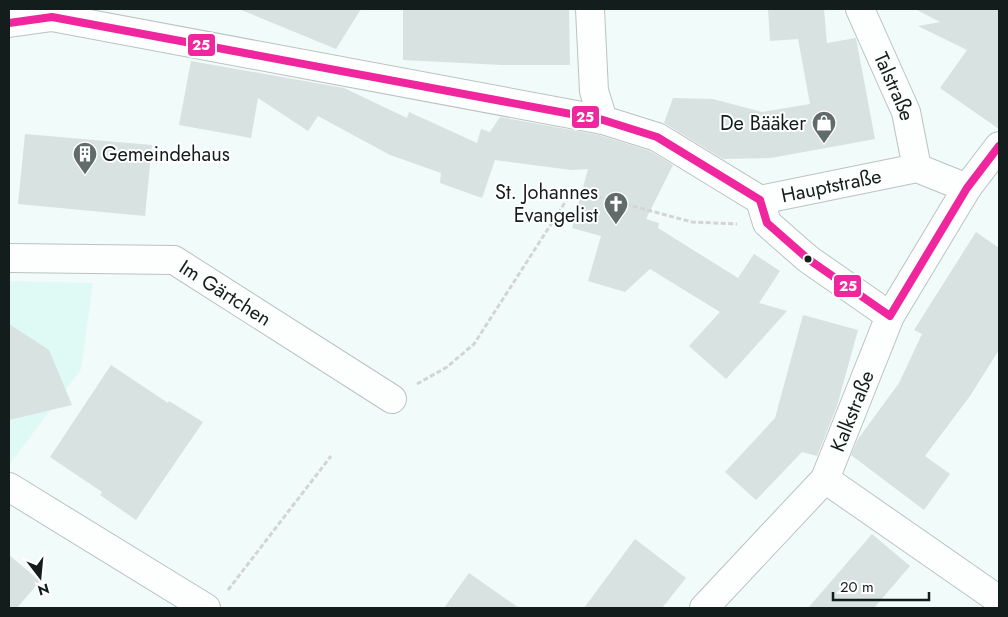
<svg xmlns="http://www.w3.org/2000/svg" width="1008" height="617" font-family="Jost,sans-serif">
<style>
.built{fill:#dff9f4}
.building{fill:#d8e2e0}
.lines{fill:none;stroke-linecap:round;stroke-linejoin:round}
.minor-casing{stroke:#bac3c1;stroke-width:30}
.path{stroke:#d2d5d4;stroke-width:3;stroke-dasharray:5 2.5;stroke-linecap:butt}
.minor{stroke:#fdfefe;stroke-width:28}
.bus-1-casing{stroke:#fff;stroke-width:11}
.bus-1{stroke:#ef269d;stroke-width:8}
.bus-dot{fill:#131e1c;stroke:#fff;stroke-width:2}
.labels{text-anchor:middle;dominant-baseline:central;stroke-width:4;stroke-linejoin:round;paint-order:stroke}
.street-label{font-size:20px;fill:#131e1c;stroke:#fff}
.poi-label{font-size:20px;fill:#131e1c;stroke:#fff;text-anchor:end}
.line-badge{stroke:#fff;stroke-width:2}
.badge-label{font-size:14px;text-anchor:middle;font-weight:bold;fill:#fff}
</style>
<rect width="100%" height="100%" fill="#f1fbf9"/>
<path class="built" d="M9,281L93,283L81,369L9,465Z"/>
<path class="building" d="M239,9H361L336,49Z
M403,9H569L570,65H502L403,60Z
M768,9H824L827,43L856,38L875,139L771,158L723,159L664,123L673,98L713,99L762,112L810,104L798,39L770,41Z
M915,9H999V129L940,88L967,50L918,26L940,22Z
M191,61L344,88L407,118L409,112L477,143L481,129L490,132L500,117L599,135L650,151L673,165L646,219L659,223L658,228L738,278L754,254L780,271L759,303L787,311L726,379L689,346L720,312L650,269L625,292L588,281L601,236L572,228L588,169L571,170L495,160L482,198L440,183L441,173L390,155L318,116L308,131L258,98L251,138L179,125Z
M25,134L152,145L145,216L18,204Z
M976,232L999,248V350L970,396L925,456L950,474L924,510L851,455L858,439L899,383L922,334L914,330Z
M803,315L858,330L837,406L817,456L802,452L756,500L725,472L775,418Z
M9,324L49,350L72,405L9,420Z
M111,365L168,403L169,401L203,422L136,520L100,495L102,492L50,457Z
M872,534L910,566L874,608H808Z
M635,539L686,578L662,608H584Z
M9,555L40,581L17,608H9Z
M469,573L519,608H444Z"/>
<g class="lines">
<defs>
<g id="minor">
<path d="M590,9L594,91L603,120"/>
<path id="s1" d="M860,9L906,112L917,168"/>
<path id="s2" d="M9,23L52,17L603,120L657,137L760,200L917,168L967,188"/>
<path d="M760,200L767,223L808,259L890,316"/>
<path id="s3" d="M9,258L174,260L392,399"/>
<path d="M825,479L999,600"/>
<path d="M9,487L206,608"/>
<path id="s4" d="M704,608L825,479L890,316L967,188L999,146"/>
</g>
</defs>
<use href="#minor" class="minor-casing"/>
<path class="path" d="M417,384L447,367L474,344L573,190L692,222L737,224
M228,590L331,456"/>
<use href="#minor" class="minor"/>
<defs>
<path id="bus-1" d="M9,23L52,17L603,120L657,137L760,200
M760,200L767,223L808,259L890,316
M890,316L967,188L999,146"/>
</defs>
<use href="#bus-1" class="bus-1-casing"/>
<use href="#bus-1" class="bus-1"/>
</g>
<defs>
<symbol id="shop-pin" viewBox="-11 -11 22 30"><path d="M0 17L-7.5 6A9.5 9.5 0 1 1 7.5 6Z" fill="#616b69" stroke="#fff"/><path d="M-5-2.5h2.3a2.7 3.5 0 0 1 5.4 0H5L5.5 6h-11ZM-1.5-2.5h3a1.5 2.3 0 0 0-3 0Z" fill="#fff"/></symbol>
<symbol id="building-pin" viewBox="-11 -11 22 30"><path d="M0 17L-7.5 6A9.5 9.5 0 1 1 7.5 6Z" fill="#616b69" stroke="#fff"/><path d="M-4-6H4V6H1V3H-1V6H-4ZM-2.5-4.3h1.7v1.8h-1.7ZM.8-4.3h1.7v1.8H.8ZM-2.5-1h1.7V.8h-1.7ZM.8-1h1.7V.8H.8Z" fill="#fff"/></symbol>
<symbol id="church-pin" viewBox="-11 -11 22 30"><path d="M0 17L-7.5 6A9.5 9.5 0 1 1 7.5 6Z" fill="#616b69" stroke="#fff"/><path d="M-1.2-6h2.4v3.5h3.3v2.4h-3.3V6h-2.4V-.1h-3.3v-2.4h3.3Z" fill="#fff"/></symbol>
</defs>
<g fill-rule="evenodd">
<use href="#shop-pin" x="810" y="109" width="28" height="38"/>
<use href="#building-pin" x="71" y="140" width="28" height="38"/>
<use href="#church-pin" x="602" y="190" width="28" height="38"/>
</g>
<circle class="bus-dot" cx="808" cy="259" r="4.5"/>
<g class="labels">
<g class="street-label">
<text stroke="none"><textPath href="#s1" startOffset="85">Talstraße</textPath></text>
<text stroke="none"><textPath href="#s2" startOffset="854">Hauptstraße</textPath></text>
<text stroke="none"><textPath href="#s3" startOffset="226">Im Gärtchen</textPath></text>
<text stroke="none"><textPath href="#s4" startOffset="250">Kalkstraße</textPath></text>
</g>
<g class="poi-label">
<text x="806" y="123">De Bääker</text>
<text x="102" y="154" text-anchor="start">Gemeindehaus</text>
<text x="598" y="192">St. Johannes<tspan x="598" dy="23">Evangelist</tspan></text>
</g>
</g>
<g class="line-badge">
<rect x="187" y="33" width="29" height="24" rx="5" fill="#ef269d"/>
<rect x="571" y="105" width="29" height="24" rx="5" fill="#ef269d"/>
<rect x="833" y="274" width="29" height="24" rx="5" fill="#ef269d"/>
</g>
<g class="badge-label">
<text x="201" y="50">25</text>
<text x="585" y="122">25</text>
<text x="848" y="291">25</text>
</g>
<rect width="1008" height="617" fill="none" stroke="#131e1c" stroke-width="20"/>
<g transform="translate(40 577) rotate(164)" stroke="#ffffff" stroke-width="4" paint-order="stroke">
<path d="M0-4L9 19L0 12L-9 19Z" fill="#131e1c"/>
<text y="-8" font-size="14" font-weight="bold" text-anchor="middle" fill="#131e1c">N</text>
</g>
<path d="M833 592v8h96v-8" fill="none" stroke="#131e1c" stroke-width="2.5"/>
<text x="840" y="592" font-size="15" fill="#131e1c" stroke="#ffffff" stroke-width="4" paint-order="stroke">20 m</text>
</svg>
